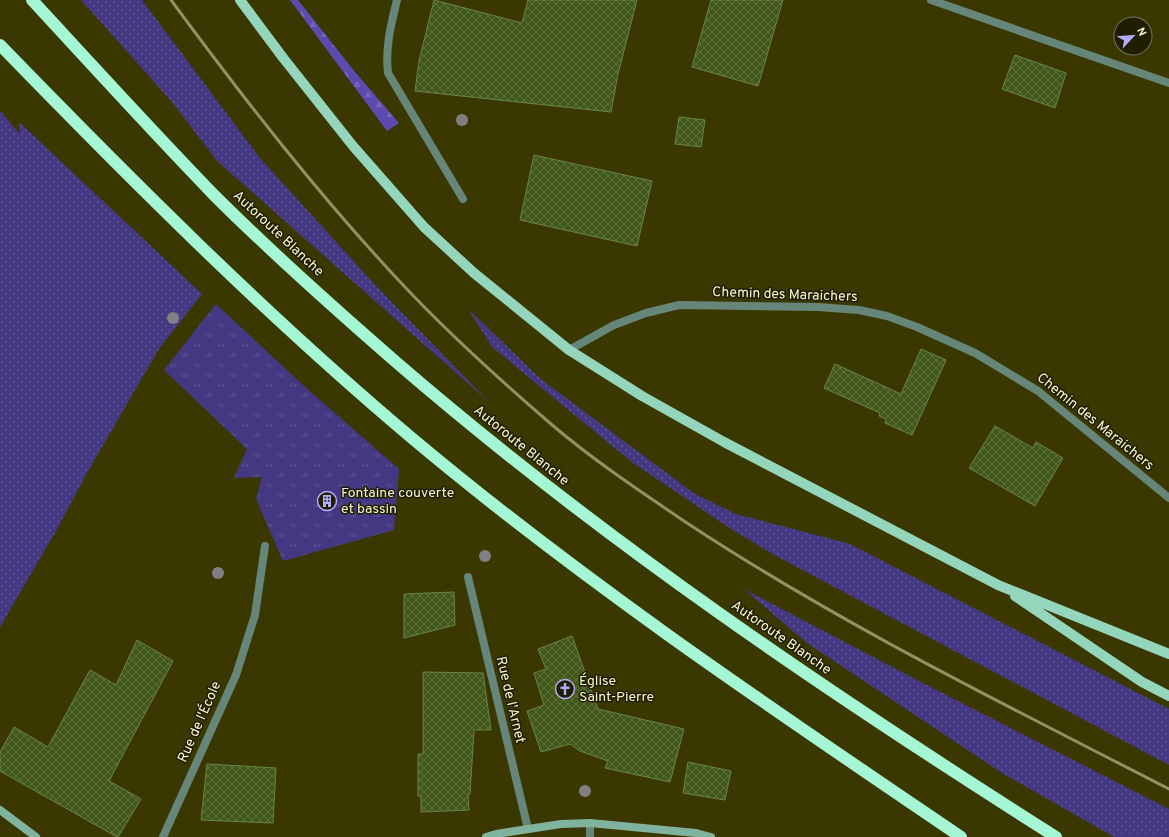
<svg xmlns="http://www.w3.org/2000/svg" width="1169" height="837" font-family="Overpass,sans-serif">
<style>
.grass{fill:url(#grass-dots)}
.forest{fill:url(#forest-firs)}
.park{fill:url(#park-tufts)}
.building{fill:url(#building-cross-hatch);stroke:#6b8547}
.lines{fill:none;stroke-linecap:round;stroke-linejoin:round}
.lane{stroke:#668679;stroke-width:8}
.street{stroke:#668679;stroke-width:8}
.secondary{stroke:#80b39e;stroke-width:8}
.primary{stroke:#93d6bb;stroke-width:10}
.highway{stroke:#a4f6d5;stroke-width:12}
.rail{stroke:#929163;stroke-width:3}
.tree{fill:#827f83}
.labels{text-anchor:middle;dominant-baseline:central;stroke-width:3;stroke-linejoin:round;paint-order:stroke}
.street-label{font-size:14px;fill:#f6f6d3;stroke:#201e02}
.poi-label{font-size:14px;fill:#f6f6d3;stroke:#201e02;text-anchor:start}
</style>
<defs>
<pattern id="grass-dots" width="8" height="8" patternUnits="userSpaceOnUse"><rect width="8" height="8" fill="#453883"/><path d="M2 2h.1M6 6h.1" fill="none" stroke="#605594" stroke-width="1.8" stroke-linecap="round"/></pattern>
<pattern id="forest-firs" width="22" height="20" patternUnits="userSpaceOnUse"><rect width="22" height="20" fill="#5d4ab1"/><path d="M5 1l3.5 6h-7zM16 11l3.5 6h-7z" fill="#7565bb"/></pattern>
<pattern id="park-tufts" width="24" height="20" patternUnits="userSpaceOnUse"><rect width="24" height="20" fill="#453883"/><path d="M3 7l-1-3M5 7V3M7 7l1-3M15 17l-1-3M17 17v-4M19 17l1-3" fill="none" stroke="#605594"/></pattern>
<pattern id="building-cross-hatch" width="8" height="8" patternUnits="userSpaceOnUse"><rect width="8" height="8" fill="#41581a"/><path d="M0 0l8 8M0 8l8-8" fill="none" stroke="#5d713a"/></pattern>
</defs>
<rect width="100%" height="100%" fill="#3a3800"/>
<path class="grass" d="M81,0H142L260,158L378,288L489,402L217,161L172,102Z
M0,111L20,134L19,122L202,294L159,349L88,471L56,531L0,627Z
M468,309L542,380L695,494L736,514L850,544L1169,709V765L778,557L731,529L633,463L492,347Z
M744,589L919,681L1169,809V837H1114L1002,773L807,643Z"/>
<path class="forest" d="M290,0H298L355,72L399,123L387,131Z"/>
<path class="park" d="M216,304L305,387L399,469L394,530L283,561L256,499L262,477L234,478L247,449L164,370Z"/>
<path class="building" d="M434,0L522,23L528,0H637L618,74L611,112L415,91L419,61Z
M711,0H783L758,86L692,67Z
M1015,55L1066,73L1055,108L1002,89Z
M679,117L705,120L701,147L675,144Z
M534,155L652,181L637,246L520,220Z
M921,349L946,360L912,435L885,423L886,419L879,416L880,413L824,388L835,364L901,394Z
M995,426L1033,448L1036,442L1063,458L1035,506L969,468Z
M454,592L455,625L404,638V594Z
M572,636L598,709L684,729L670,782L605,768L608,761L580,751L570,744L541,752L527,711L544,705L534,673L546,669L538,649Z
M137,640L173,661L109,781L141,799L118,837H117L0,771V752L14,727L48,747L90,670L116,685Z
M423,672L483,673L491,730H474L470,794H468L469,810L421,812V796H418V754H423Z
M688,762L731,771L725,800L683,793Z
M207,764L276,768L273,823L201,820Z"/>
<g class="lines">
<path class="lane" d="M255,615L265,546"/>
<path class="street" d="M397,0C391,25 385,47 388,73L463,199
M931,0L1169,83
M569,350L614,325L646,313L679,305L818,307L859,310L887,316L917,327L975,353L1038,391L1169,498
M468,577L528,829
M163,837L236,675L255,615
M590,837V823"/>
<path class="secondary" d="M0,810L36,837
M486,837L496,834L561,824L590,823L696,833L711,837"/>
<path class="primary" d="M240,0L284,59L353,146L424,227L474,273L569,350L642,396L724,442L998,585L1169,654
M1015,596L1142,682L1169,696"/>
<path class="highway" d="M32,0C92,65 152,131 214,195C272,253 334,308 396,362C602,540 827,692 1056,837
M0,45C133,182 267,316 413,439C586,584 774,710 961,837"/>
<path class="rail" d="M171,0C244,99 320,197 404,286C450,335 500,380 551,424C593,460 641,492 687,523C840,624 1006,705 1169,789"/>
</g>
<g class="tree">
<circle cx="462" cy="120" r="6"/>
<circle cx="173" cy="318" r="6"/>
<circle cx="485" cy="556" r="6"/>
<circle cx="218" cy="573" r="6"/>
<circle cx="585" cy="791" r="6"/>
</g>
<defs>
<symbol id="building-ring" viewBox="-11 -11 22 22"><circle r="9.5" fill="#201e02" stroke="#b3adf9" stroke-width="1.5"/><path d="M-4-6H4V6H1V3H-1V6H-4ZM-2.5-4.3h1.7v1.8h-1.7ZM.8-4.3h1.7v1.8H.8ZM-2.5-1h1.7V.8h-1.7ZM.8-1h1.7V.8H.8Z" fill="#b3adf9"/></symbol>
<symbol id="church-ring" viewBox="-11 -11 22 22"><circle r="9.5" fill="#201e02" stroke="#b3adf9" stroke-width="1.5"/><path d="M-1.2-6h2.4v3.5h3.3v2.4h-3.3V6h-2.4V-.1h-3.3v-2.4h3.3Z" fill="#b3adf9"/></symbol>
</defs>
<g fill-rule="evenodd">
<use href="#building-ring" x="316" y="490" width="22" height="22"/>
<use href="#church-ring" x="554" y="678" width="22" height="22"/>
</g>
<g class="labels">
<g class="street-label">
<text transform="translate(278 234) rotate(43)">Autoroute Blanche</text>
<text transform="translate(785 295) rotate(2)">Chemin des Maraichers</text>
<text transform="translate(1095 422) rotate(39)">Chemin des Maraichers</text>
<text transform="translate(521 446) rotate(39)">Autoroute Blanche</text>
<text transform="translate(781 638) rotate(35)">Autoroute Blanche</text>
<text transform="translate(510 700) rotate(77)">Rue de l'Arnet</text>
<text transform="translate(200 722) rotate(-66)">Rue de l'École</text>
</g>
<g class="poi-label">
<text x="341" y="493">Fontaine couverte<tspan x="341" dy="16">et bassin</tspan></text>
<text x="579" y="681">Église<tspan x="579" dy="16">Saint-Pierre</tspan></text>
</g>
</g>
<g transform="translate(1133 36) rotate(64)"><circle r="19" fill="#201e02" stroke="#767456"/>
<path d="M0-3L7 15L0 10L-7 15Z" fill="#b3adf9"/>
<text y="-6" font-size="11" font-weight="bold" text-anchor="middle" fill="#f6f6d3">N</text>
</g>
</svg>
